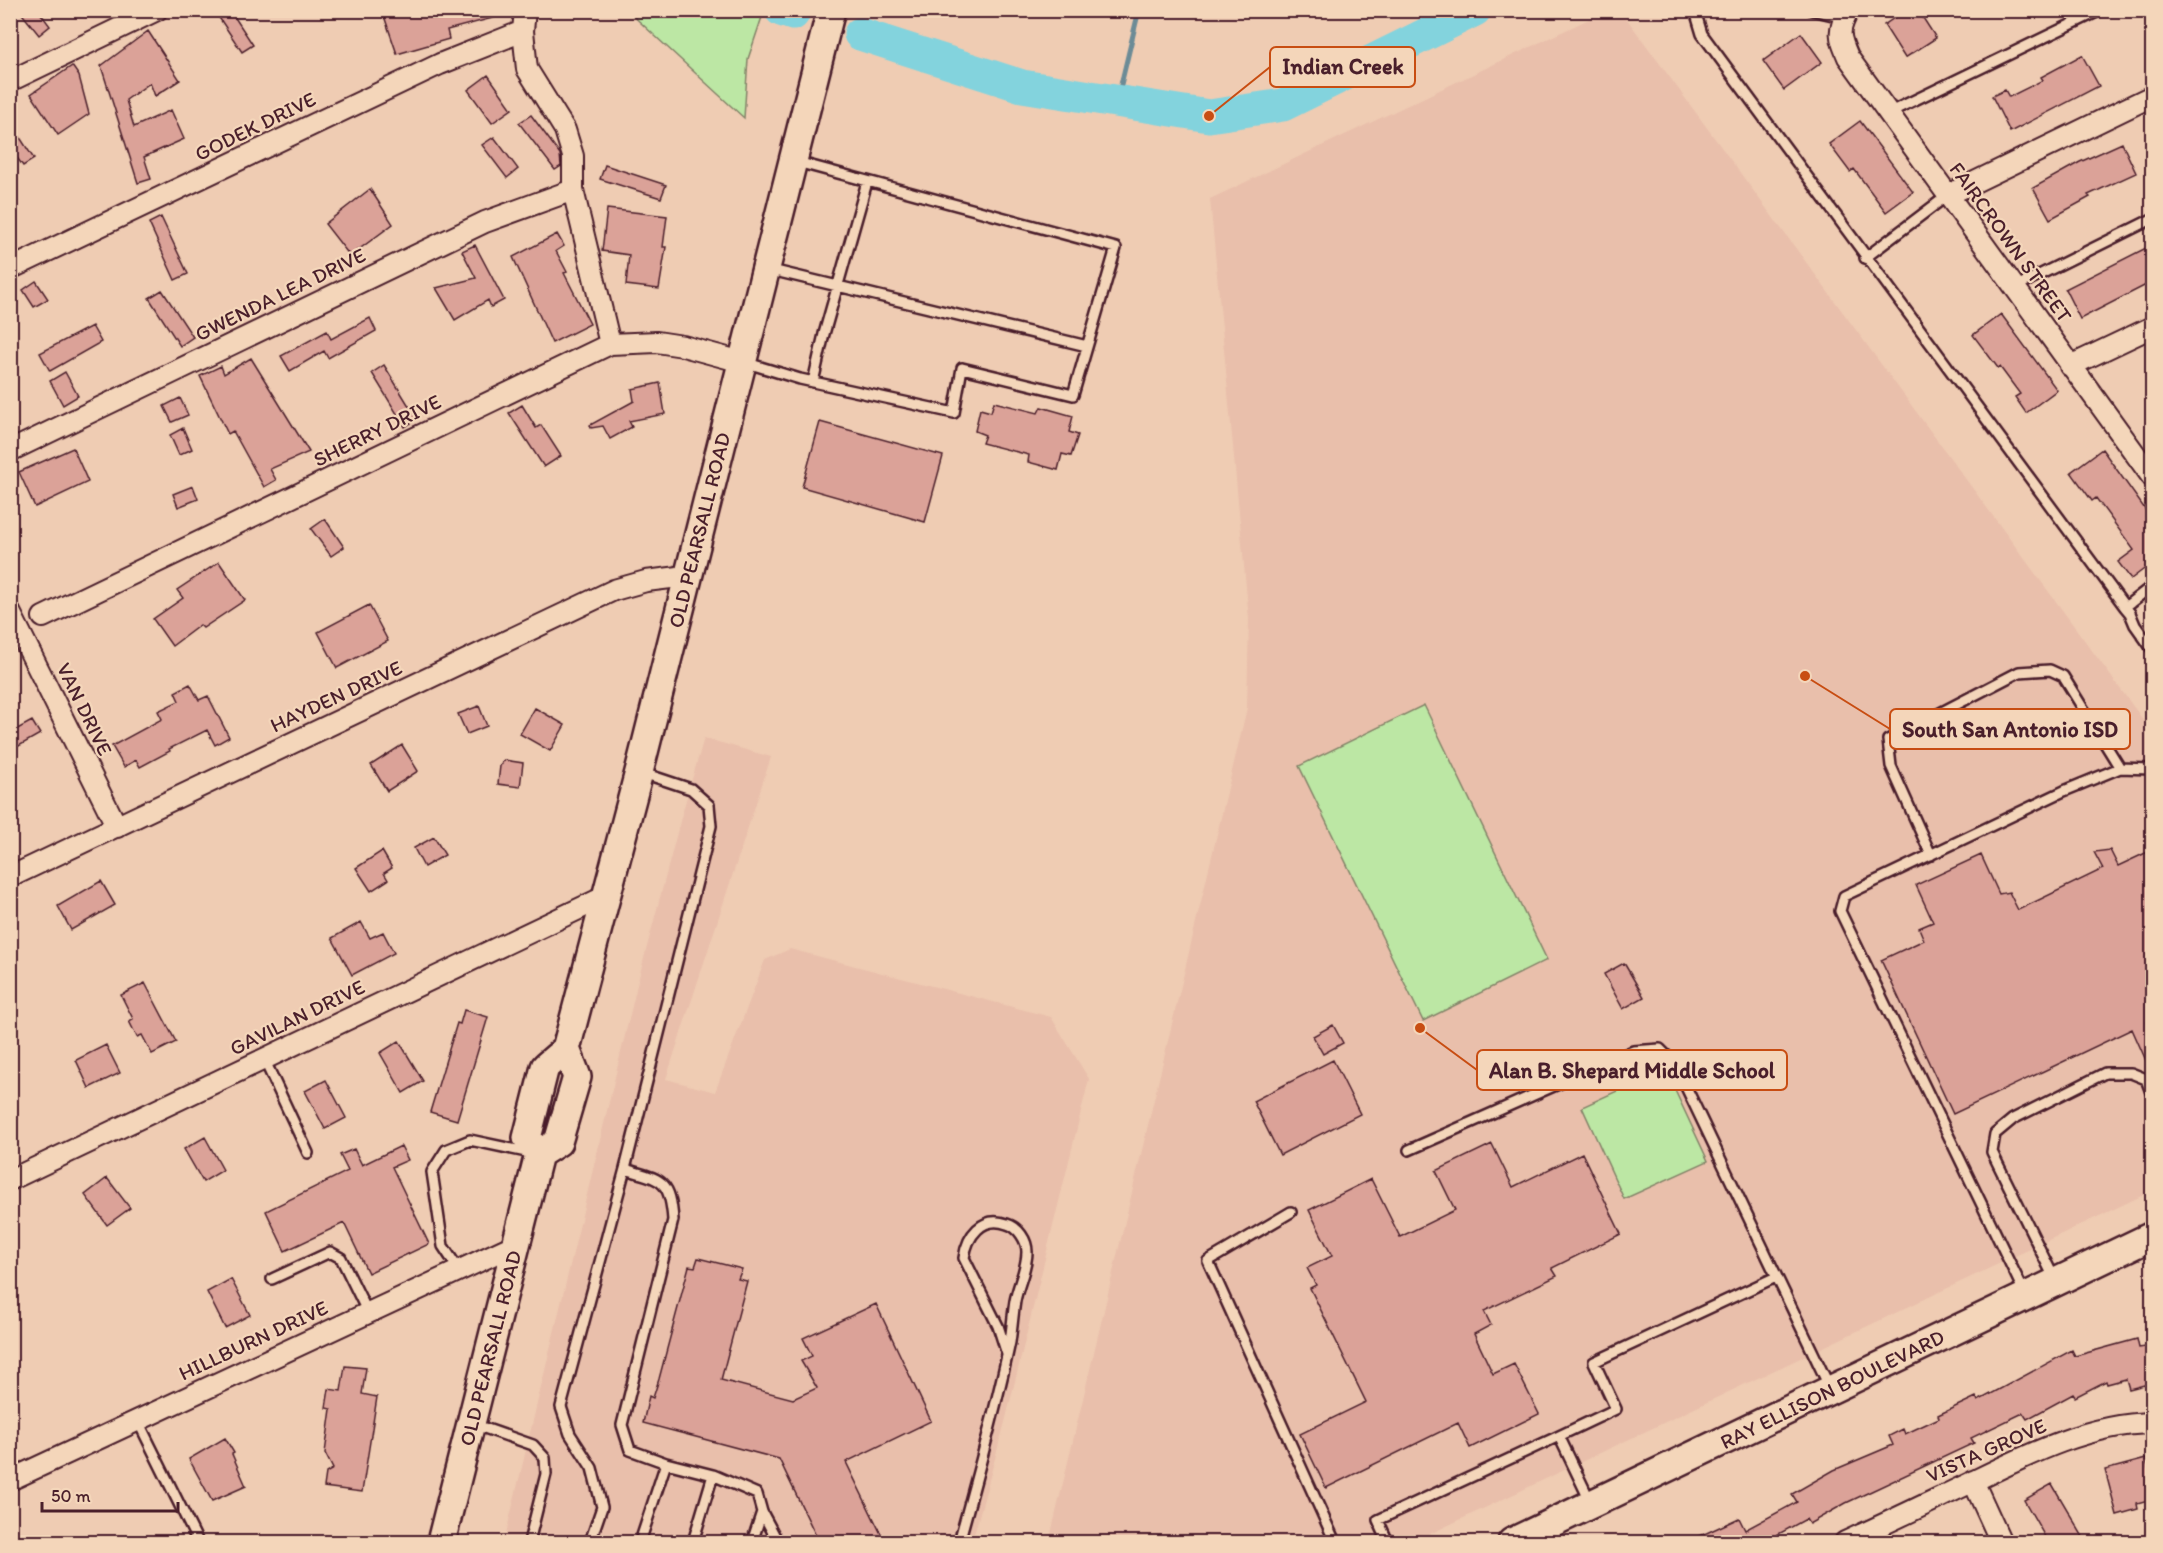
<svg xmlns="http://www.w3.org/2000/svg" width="2163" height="1553" font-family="Itim,sans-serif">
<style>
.built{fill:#e9bfab}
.green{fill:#bce7a4;stroke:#838368;stroke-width:1.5}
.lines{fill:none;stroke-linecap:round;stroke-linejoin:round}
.stream{stroke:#6c8b96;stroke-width:5}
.river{stroke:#83d3dd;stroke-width:33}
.building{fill:#dba298;stroke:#4a1f2b;stroke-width:1.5}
.service-casing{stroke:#4a1f2b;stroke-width:14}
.minor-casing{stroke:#4a1f2b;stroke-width:24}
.secondary-casing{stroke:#4a1f2b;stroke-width:32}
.service{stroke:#f4d6ba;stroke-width:9}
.minor{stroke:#f4d6ba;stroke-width:20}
.secondary{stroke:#f4d6ba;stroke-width:27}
.labels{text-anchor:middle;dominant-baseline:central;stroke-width:4.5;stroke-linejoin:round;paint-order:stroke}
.street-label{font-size:21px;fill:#4a1f2b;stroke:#f4d6ba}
.leader{fill:none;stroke:#c84d12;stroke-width:2}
.callout-dot{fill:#c84d12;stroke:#f4d6ba;stroke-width:2}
.callout{fill:#f4d6ba;stroke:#c84d12;stroke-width:2}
.callout-label{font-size:22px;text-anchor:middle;font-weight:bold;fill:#4a1f2b}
</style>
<rect width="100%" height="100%" fill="#efccb3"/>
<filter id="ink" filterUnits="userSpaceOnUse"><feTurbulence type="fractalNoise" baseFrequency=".0167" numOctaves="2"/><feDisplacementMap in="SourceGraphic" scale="12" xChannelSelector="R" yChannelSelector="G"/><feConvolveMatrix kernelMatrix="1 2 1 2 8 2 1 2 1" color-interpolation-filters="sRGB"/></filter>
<g filter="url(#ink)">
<path class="built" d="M1606,11H1621L2152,732V1191L1413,1542H1049L1247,708L1249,619L1210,199Z
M704,738L771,757L666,1079L715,1092L765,960L790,949L1051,1017L1089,1079L1005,1422L972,1542H504L638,981L682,814Z"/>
<path class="green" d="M628,11H764L748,59L744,118Z
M1424,705L1547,960L1423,1021L1299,766Z
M1665,1069L1708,1161L1624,1199L1582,1107Z"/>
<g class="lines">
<path class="stream" d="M1117,101L1139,10"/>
<path class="river" d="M781,10L793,14
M860,34L1022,86L1209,116L1283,105L1475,10"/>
</g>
<path class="building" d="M19,10H38L50,26L39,35Z
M214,10H230L253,45L242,52Z
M382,10H503L504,15L447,30L449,39L397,54Z
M1906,10H1918L1936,38L1905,58L1884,25Z
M148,31L180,80L155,96L150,83L126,100L134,127L171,110L184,139L144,157L151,179L138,183L101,66Z
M1801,33L1822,62L1784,90L1763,61Z
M2082,55L2099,86L2010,132L1992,96L2005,90L2009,97L2043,80L2041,77Z
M72,66L79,76L89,114L58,135L31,94Z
M488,75L512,109L492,123L468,90Z
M531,115L560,154L561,166L555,170L519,123Z
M1860,121L1913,192L1886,212L1854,169L1850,172L1829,144Z
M10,122L34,159L23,166L10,148Z
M494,137L518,169L507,178L482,145Z
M2122,143L2136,173L2088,195L2090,197L2050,219L2033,188L2080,162Z
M605,165L666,185L661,198L600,179Z
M370,189L393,224L350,256L325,224Z
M607,209L667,216L663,247H666L659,289L626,285L629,255L602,251Z
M161,217L188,274L175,280L149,223Z
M557,234L564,246L556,251L567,272L564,273L590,324L552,343L513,257Z
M475,245L504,300L491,307L488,300L455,320L436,288L476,278L462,251Z
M2152,245V282L2080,319L2065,289Z
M36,281L48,299L34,307L23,290Z
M162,290L193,337L180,346L149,298Z
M2001,314L2057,390L2026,413L2015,397L2020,394L2000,367L1998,368L1973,335Z
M370,318L376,331L328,358L324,351L290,371L281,356L327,331L331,339Z
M92,326L101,342L50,371L40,353Z
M251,358L309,452L270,469L276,480L264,487L233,431L228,434L200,376L221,366L224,374Z
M384,365L417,419L405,427L372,373Z
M65,372L78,396L63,405L50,381Z
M660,383L665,414L629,421L632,427L610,439L603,426L591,428L590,425L634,401L632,389Z
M180,398L188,415L172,422L164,406Z
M994,402L1038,413L1041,407L1073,416L1069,432L1078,435L1071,456L1062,454L1058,470L1028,462L1029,455L982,443L985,435L975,431L980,409L991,412Z
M522,405L536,428L541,425L561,456L544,467L509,413Z
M820,422L943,456L925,522L802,487Z
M183,428L192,449L179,455L170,435Z
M73,448L88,482L35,507L19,472Z
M2102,449L2152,519V563L2131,579L2118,562L2134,550L2096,498L2092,501L2071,472Z
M193,486L198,499L178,507L173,494Z
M325,519L344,547L331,556L311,529Z
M219,562L245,600L203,628L200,625L172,646L153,619L183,598L177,590Z
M369,605L388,641L337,668L318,632Z
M190,684L199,700L208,696L229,737L215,745L207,730L169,749L170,751L140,767L136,760L124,767L112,746L162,719L158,711L179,701L175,692Z
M479,706L487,726L467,734L458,714Z
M535,708L565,725L550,751L520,734Z
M32,721L40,734L10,751V733Z
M402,745L418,771L387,791L371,765Z
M504,760L523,763L520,787L498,784L500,766Z
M434,837L445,855L424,867L414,848Z
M2110,850L2118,866L2152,850V1019L2147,1022L2152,1035V1074L2132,1029L1953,1114L1881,960L1924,940L1919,928L1933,922L1916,885L1981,855L1999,894L2009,892L2018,910L2103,869L2094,852Z
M382,851L392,868L384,873L388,880L371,891L356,868Z
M101,881L115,905L71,930L58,906Z
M361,922L370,938L383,932L394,953L352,975L332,938Z
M1624,963L1644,997L1623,1009L1604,974Z
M145,983L176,1042L152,1054L142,1035L137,1037L129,1021L133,1019L121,995Z
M464,1010L488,1017L457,1120L430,1112L457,1023L460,1024Z
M1333,1025L1343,1043L1323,1054L1313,1036Z
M399,1041L423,1081L403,1093L380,1053Z
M106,1045L120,1073L89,1088L76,1060Z
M1333,1060L1360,1114L1280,1155L1253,1101Z
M326,1080L346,1118L325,1129L305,1091Z
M205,1137L223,1170L203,1182L184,1149Z
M1492,1144L1513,1187L1582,1153L1621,1234L1552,1268L1557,1276L1484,1311L1491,1325L1474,1334L1493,1374L1514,1364L1539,1414L1470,1448L1458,1423L1326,1488L1300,1434L1366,1402L1310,1288L1316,1285L1307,1268L1332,1256L1309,1210L1371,1179L1400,1237L1455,1210L1436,1171Z
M401,1146L408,1160L392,1167L429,1244L368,1273L344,1223L285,1251L266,1211L348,1171L340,1155L354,1149L362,1165Z
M107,1178L130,1208L107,1225L85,1195Z
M698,1258L742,1269L738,1279L747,1281L721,1380L793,1399L817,1388L801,1361L812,1356L803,1338L876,1304L931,1421L846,1462L885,1542H819L779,1459L643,1423L649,1396L653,1398L659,1379L689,1266L695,1267Z
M231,1279L250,1315L225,1328L207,1292Z
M2137,1339L2139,1348L2152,1346V1383L2129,1389L2126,1379L2107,1384L2106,1381L2075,1397L2073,1394L2027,1419L2023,1413L1971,1438L1974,1443L1846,1503L1809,1524L1806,1519L1764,1542H1687L1739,1518L1745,1530L1797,1502L1792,1494L1834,1470L1893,1445L1889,1436L1903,1429L1905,1434L1939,1418L1938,1415L1976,1397L1978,1401L2072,1350L2075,1356Z
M345,1366L366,1368L362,1394L377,1397L362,1492L324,1487L326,1473L333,1469L325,1453L331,1409L326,1408L329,1389L341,1391Z
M225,1438L234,1453L232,1454L246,1486L212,1501L189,1459Z
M2146,1459L2152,1483V1500L2137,1504L2138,1509L2117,1515L2105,1470Z
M2052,1484L2086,1542H2048L2024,1500Z"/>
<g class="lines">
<defs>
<path id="service" d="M1697,10L1696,14L1702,34L2125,607
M1812,10L1845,18
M1888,113L2101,10
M1865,258L1948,195
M767,269L1087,346
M2015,287L2152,219
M744,362L800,379L954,413L962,368L1073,395L1116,248L797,162
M813,382L824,334L867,182
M2152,586L2125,607L2130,613L2135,625L2152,649
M1931,855L1891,766L1888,740L2019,672L2050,670L2063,676L2120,768
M264,1059L308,1153
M1409,1150L1633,1051L1660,1049L1675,1064L1830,1388
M1291,1212L1208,1261L1335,1542
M459,1270L443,1246L432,1172L446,1150L470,1140L531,1153
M272,1279L330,1252L341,1258L368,1313
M2055,1280L1992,1152L1995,1134L2013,1119L2105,1073H2131L2146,1079L2152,1095
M2025,1294L1840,911L1844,896L2064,791L2120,768L2151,769L2152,771
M138,1421L198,1542
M473,1424L533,1445L545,1458L546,1474L529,1542
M1559,1436L1616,1409L1594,1362L1776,1277
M666,1463L713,1475L693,1542
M713,1475L757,1494L762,1512L752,1542
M762,1512L778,1542
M590,1542L602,1507L592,1468L570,1434L561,1407L625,1169
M640,1542L666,1463L630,1450L622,1425L673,1220C670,1178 661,1180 625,1169L711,826L709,805L691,789L643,773
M959,1542C977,1476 996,1409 1010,1342C1012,1328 1013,1314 1015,1301C1018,1285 1027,1268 1027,1252C1027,1240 1018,1227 1007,1224C982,1215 967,1236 964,1258L998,1326L1007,1354
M1388,1542L1378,1520L1559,1436L1591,1503"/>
<path id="minor" d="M525,10L523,31L527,69L565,130L573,156V190L610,344
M1849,10C1837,31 1839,36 1848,57L2152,477
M10,81L157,10
M1948,195L2152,96
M10,269L440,64L523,31
M2070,366L2152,327
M10,451L485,222L573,190
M10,612L117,827
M43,617L610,344L657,342L683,346L742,362
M10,877L614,590L646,581L687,576
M10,1180L604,897
M10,1480L516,1244
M1973,1481L2001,1542
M1845,1542C1887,1523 1928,1503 1970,1483C2027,1455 2088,1424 2152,1423"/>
<path id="secondary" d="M539,1154L527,1138L545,1067L566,1049L639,772L831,10
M441,1542L539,1154L558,1142L577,1077L566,1049
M1512,1542L2152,1236"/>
</defs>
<use href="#service" class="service-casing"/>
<use href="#minor" class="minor-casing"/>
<use href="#secondary" class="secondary-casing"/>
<use href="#service" class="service"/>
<use href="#minor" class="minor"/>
<use href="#secondary" class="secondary"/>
</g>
</g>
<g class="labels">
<g class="street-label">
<text transform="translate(255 126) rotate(-26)">GODEK DRIVE</text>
<text transform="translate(2011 242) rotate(54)">FAIRCROWN STREET</text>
<text transform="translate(280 294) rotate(-26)">GWENDA LEA DRIVE</text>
<text transform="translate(377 430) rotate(-26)">SHERRY DRIVE</text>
<text transform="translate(699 530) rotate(-76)">OLD PEARSALL ROAD</text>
<text transform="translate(336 696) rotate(-25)">HAYDEN DRIVE</text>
<text transform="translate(85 709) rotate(64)">VAN DRIVE</text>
<text transform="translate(297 1017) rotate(-26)">GAVILAN DRIVE</text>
<text transform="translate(253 1340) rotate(-25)">HILLBURN DRIVE</text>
<text transform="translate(490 1348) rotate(-76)">OLD PEARSALL ROAD</text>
<text transform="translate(1832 1389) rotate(-26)">RAY ELLISON BOULEVARD</text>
<text transform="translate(1986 1450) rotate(-24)">VISTA GROVE</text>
</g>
</g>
<path class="leader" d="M1209 116L1270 67M1805 676L1890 729M1420 1028L1477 1070"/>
<g class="callout-dot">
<circle cx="1209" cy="116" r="6"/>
<circle cx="1805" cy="676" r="6"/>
<circle cx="1420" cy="1028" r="6"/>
</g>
<g class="callout">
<rect x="1270" y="47" width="145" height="40" rx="6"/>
<rect x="1890" y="709" width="240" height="40" rx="6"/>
<rect x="1477" y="1050" width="310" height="40" rx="6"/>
</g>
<g class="callout-label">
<text x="1343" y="74">Indian Creek</text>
<text x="2010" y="737">South San Antonio ISD</text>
<text x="1632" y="1078">Alan B. Shepard Middle School</text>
</g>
<rect width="2163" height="1553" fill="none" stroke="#f4d6ba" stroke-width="36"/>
<rect x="18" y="18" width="2127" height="1517" fill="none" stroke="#4a1f2b" stroke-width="2" filter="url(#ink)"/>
<path d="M42 1502v9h136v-9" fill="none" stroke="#4a1f2b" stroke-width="3"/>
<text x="51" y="1502" font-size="18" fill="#4a1f2b" stroke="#f4d6ba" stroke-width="4.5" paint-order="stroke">50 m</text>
</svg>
